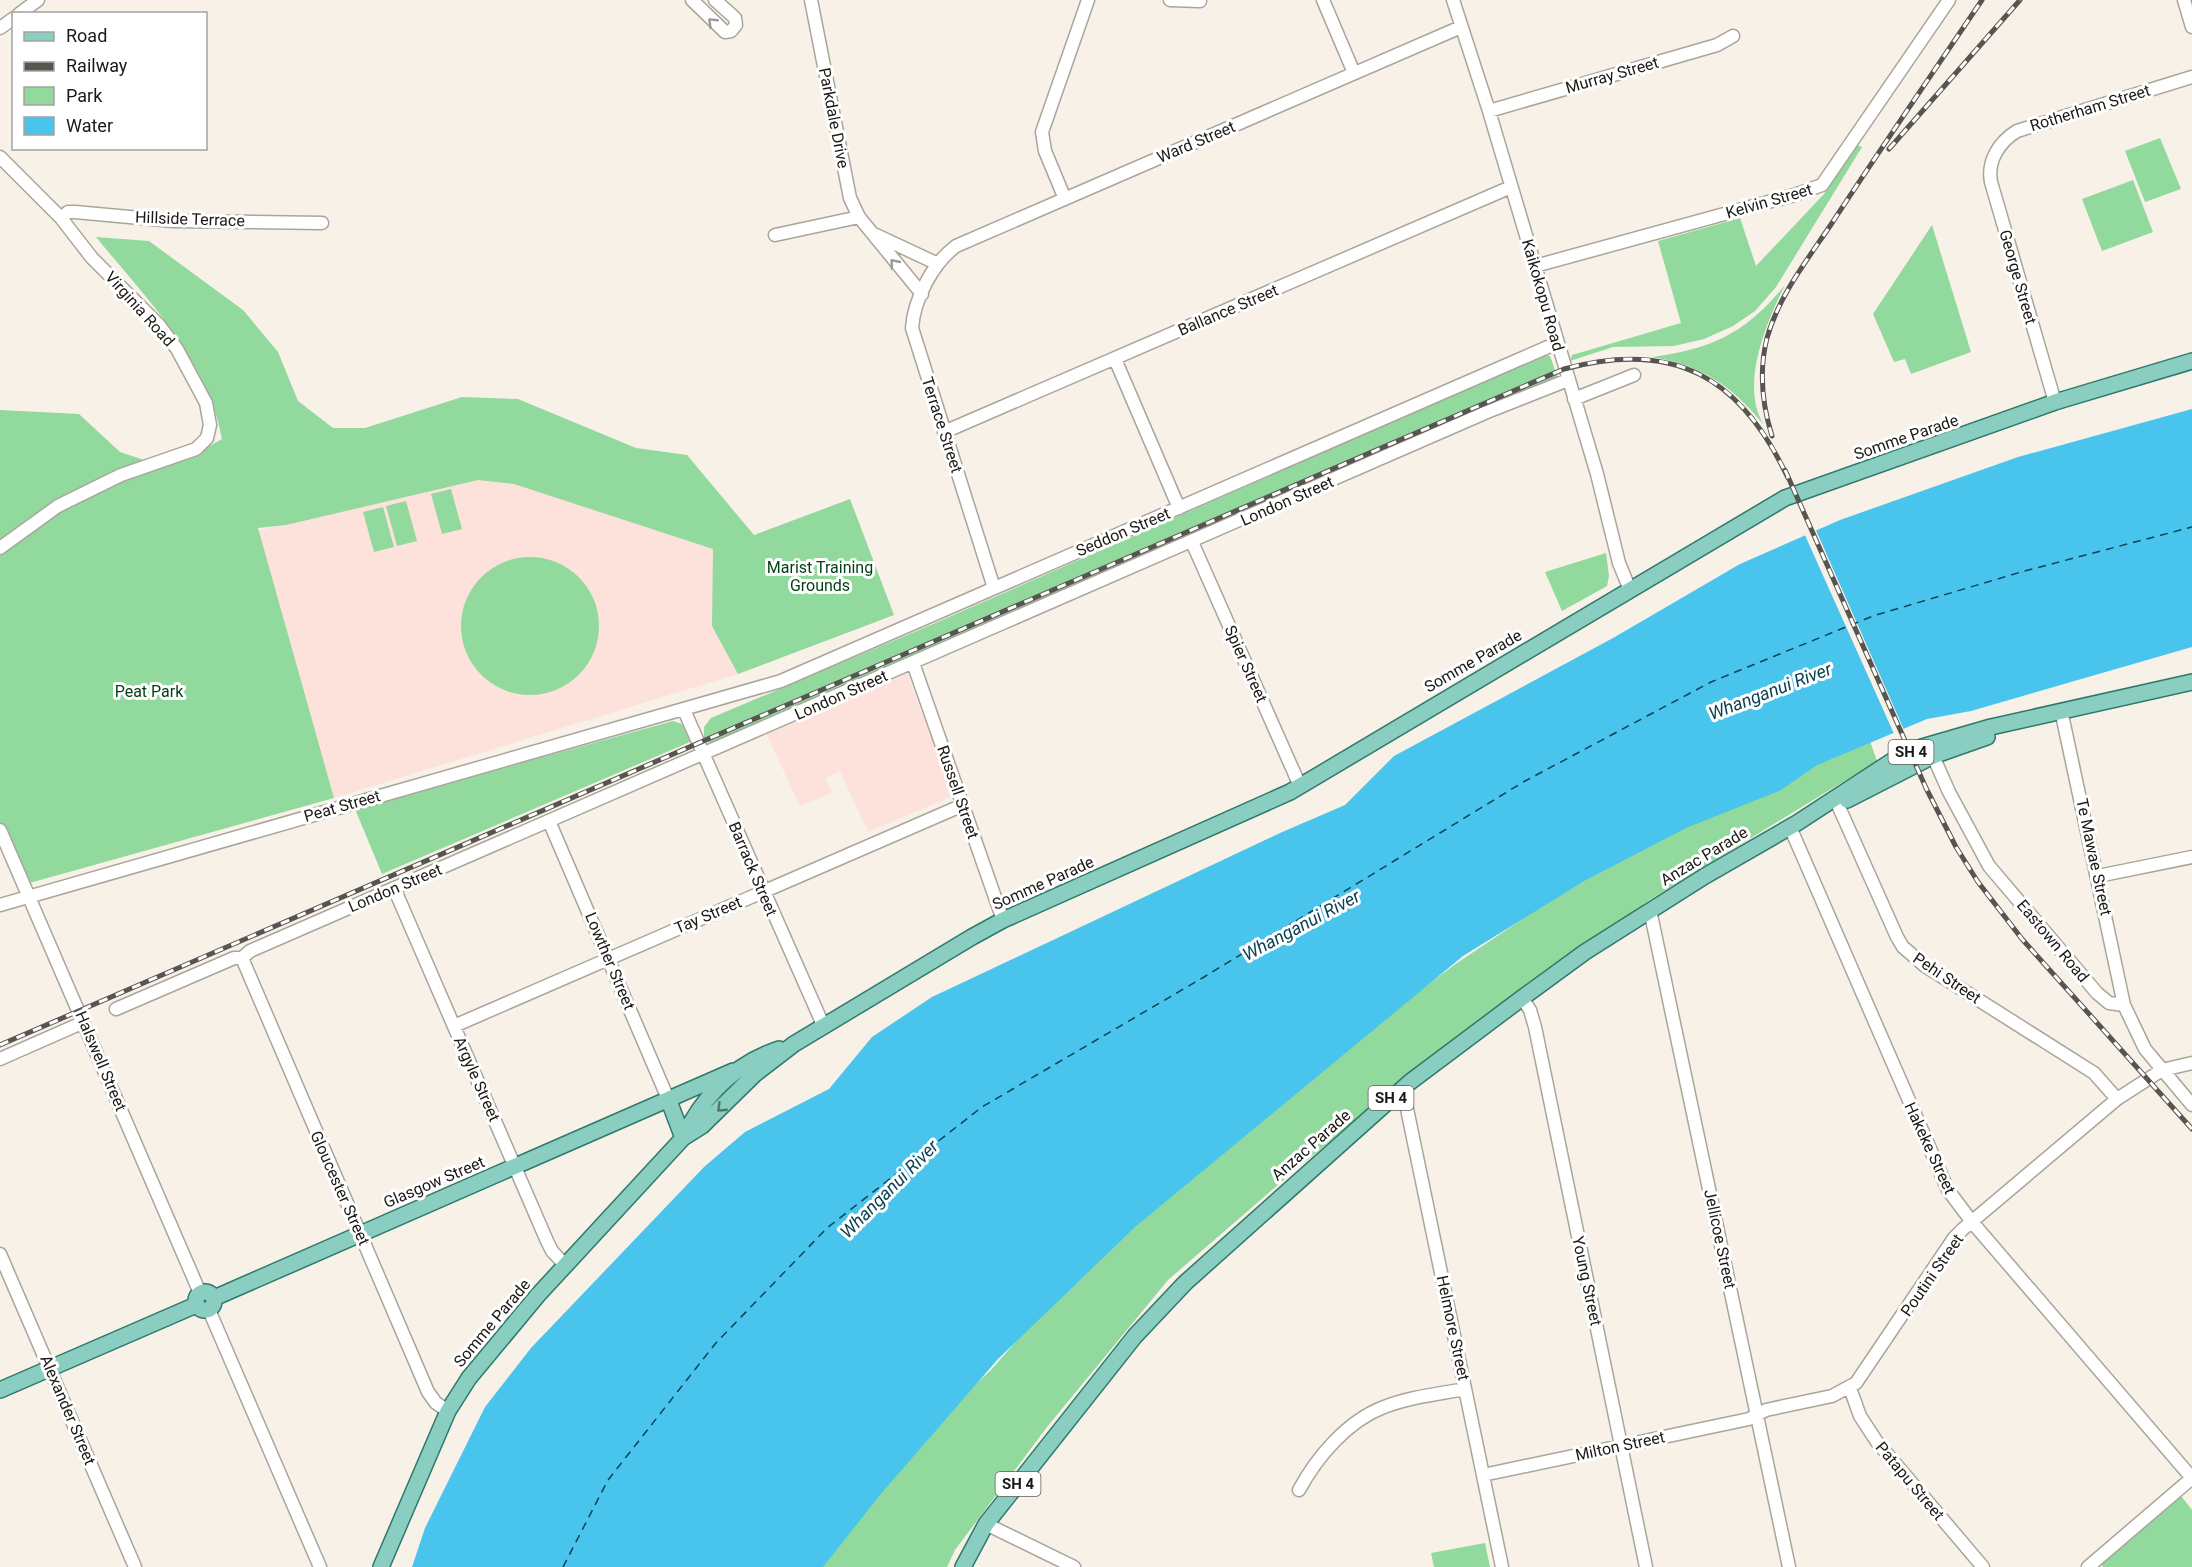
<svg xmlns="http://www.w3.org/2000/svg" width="2192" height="1567" font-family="Roboto,sans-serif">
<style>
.education{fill:#fce2db}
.green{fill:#91d99d}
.water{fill:#48c4ed}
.pier{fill:#f7f1e8}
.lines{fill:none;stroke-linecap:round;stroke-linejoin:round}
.ferry{stroke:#0d4354;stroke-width:1.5;stroke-dasharray:8 6;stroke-linecap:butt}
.minor-casing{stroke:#aaa59c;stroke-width:15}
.major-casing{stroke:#2f796a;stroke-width:18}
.minor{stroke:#fff;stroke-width:12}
.major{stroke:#89cec1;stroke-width:15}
.rail-casing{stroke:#585550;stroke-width:5}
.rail{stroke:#fff;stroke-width:3;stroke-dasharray:9;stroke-linecap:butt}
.oneway{stroke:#989896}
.oneway2{stroke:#52746c}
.labels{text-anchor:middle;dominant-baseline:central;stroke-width:6;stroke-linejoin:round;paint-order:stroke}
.shield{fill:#fff;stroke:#5f5e5c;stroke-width:1.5}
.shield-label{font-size:15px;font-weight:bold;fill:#1b1916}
.street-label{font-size:16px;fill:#1b1916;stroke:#fff}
.park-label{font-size:16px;fill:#003f15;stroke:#fff}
.water-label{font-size:18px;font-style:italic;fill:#0d4354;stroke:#fff}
</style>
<rect width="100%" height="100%" fill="#f7f1e8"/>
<path class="education" d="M487,474L747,537L790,653L738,674L334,798L258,531Z
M906,671L953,796L868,832L840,771L825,778L832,793L800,806L766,733Z"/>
<path class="green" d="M2160,138L2181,189L2145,202L2125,151Z
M1857,145L1862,147L1776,287L1755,311L1733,326L1704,339L1674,346L1613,347L1570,361L1572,355L1681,323L1658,241L1740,218L1756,266L1824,194Z
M2133,180L2153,232L2102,251L2082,199Z
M1932,225L1971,352L1911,374L1905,359L1894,362L1873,314Z
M96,237L149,241L243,310L278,352L298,401L333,428H365L462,397L518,399L636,448L687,455L754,535L850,499L894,615L738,674L712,626L713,549L514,484L478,480L286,525L258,528L334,798L26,884L0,824V410L79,414L120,452L165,467L184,460L222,439C208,360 145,297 96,237Z
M1785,285C1767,321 1739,386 1764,425C1731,385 1703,366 1652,357C1712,349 1746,333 1785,285Z
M1545,355L1550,356L1558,378L714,741L709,743L704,738V727L711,718L933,624Z
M451,489L462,529L442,534L431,494Z
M406,501L417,541L397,546L386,506Z
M383,507L394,547L374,552L363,512Z
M1606,553L1609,576L1607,586L1562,611L1545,572Z
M461 626a69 69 0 1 1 138 0a69 69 0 1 1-138 0Z
M673,721L682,724L690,742L382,874L355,809Z
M1870,741L1877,761L1651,899L1463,1032L1295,1170L1168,1280L1047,1427L955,1550L947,1567H814L908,1447L991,1370L1063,1288L1320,1065L1457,963L1606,863L1745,795Z
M2181,1496L2192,1510V1567H2103L2100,1563Z
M1485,1543L1490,1567H1434L1431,1553Z"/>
<path class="water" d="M2192,409V647L1971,711L1927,719L1817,765L1781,790L1686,828L1584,881L1463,956L1135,1227L998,1359L879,1496L823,1567H412L425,1528L485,1407L531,1348L704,1167L745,1132L829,1089L872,1037L932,997L1280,833L1345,805L1394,756L1613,638L1740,564L1840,520L2018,457Z"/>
<path class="pier" d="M1815,528L1905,732L1895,736L1804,533Z"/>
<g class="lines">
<path class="ferry" d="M563,1567L608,1480L715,1344L827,1228L982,1107L1204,977L1525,781L1711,682L1873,616L2021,572L2192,527"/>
<defs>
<path id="minor" d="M692,0L725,32L731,31L736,25L735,18L715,0
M811,0L850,198L859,217L922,294
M1170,0L1200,1
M1323,0L1354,73
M1453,0L1489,111L1597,474L1619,563L1630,590
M2184,0L2192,27
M19,14L38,0
M0,28L14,18
M1489,111L1717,45L1733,36
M0,157L61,218L92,258L159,325L177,349L206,403L210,425L207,438L196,449L121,475L58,506L0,548
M1065,199L1045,151L1042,132L1088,0
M61,218L68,212H75L173,221L322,223
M775,235L859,217
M876,235L938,264
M1535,266L1794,195L1822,185L1949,0
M1115,359L1179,508
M1574,399L1634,375
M2055,402L1991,182C1987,161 1999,142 2017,131L2192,77
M944,432L1511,187
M1192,542L1300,786
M994,588L912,328C914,299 933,263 956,246L1461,27
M913,663L1003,920
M684,710L824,1027
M2061,710L2124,1005L2145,1049L2192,1105
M1933,756L1949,792L1989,866L2097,993L2109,1003L2124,1005
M1838,805L1897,937L1903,947L1925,966L2094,1073L2117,1099
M549,821L669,1101
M1790,827L1948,1190L1972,1222L2192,1478
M0,830L200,1293
M2098,876L2192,857
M394,888L547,1241L552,1251L565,1265
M0,905L781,681L1557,343
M1650,910L1789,1567
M242,958L250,951L1487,412L1568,380
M242,958L428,1392L436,1403L448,1411
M1522,998L1530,1010L1535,1027L1646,1567
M116,1009L234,958H242
M454,1026L963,805
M0,1059L84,1022
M1399,1091L1406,1104L1502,1567
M0,1254L135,1567
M209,1310L320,1567
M1850,1388L1860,1416L1877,1442L1983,1567
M1483,1475L1749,1419L1766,1410L1832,1396L1856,1383L1954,1238L1963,1229L2117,1099L2162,1070L2192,1063
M1299,1490C1317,1457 1347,1421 1384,1407C1409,1397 1438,1394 1465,1389
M986,1524L1074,1567
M2088,1567L2192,1478"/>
<path id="major" d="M1847,800L1933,756L1987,737
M669,1101L683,1138
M683,1138C703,1096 735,1064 779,1049
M196 1301a9 9 0 1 1 18 0a9 9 0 1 1-18 0Z
M214,1298L733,1071
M0,1390L196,1305
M381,1567L448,1411L469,1378L538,1295L683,1138L702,1126L755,1074L794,1044L972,937L1003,920L1290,792L1785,498L2055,402L2192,361
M963,1567L986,1524L1135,1336L1185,1283L1410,1082L1522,998L1585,952L1705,876L1797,823L1892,761L1922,747L1991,727L2192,682"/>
</defs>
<use href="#minor" class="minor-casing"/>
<use href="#major" class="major-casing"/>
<use href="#minor" class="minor"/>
<use href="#major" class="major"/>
<defs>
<path id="rail" d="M1889,149L2020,0
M1772,436C1762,404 1759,370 1767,338C1779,295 1808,259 1832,223C1881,148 1932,74 1982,0
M1785,470L1926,788L1956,847L1978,882L2022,939L2192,1129
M0,1045L1564,369C1674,339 1741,377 1788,478"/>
</defs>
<use href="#rail" class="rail-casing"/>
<use href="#rail" class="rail"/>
</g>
<defs><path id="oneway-chevron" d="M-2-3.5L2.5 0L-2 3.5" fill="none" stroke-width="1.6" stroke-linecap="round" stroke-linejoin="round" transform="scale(1.5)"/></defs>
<g class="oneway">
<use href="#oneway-chevron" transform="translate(712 22) rotate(-136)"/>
<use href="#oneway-chevron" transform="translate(894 263) rotate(-129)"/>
</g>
<use class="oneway2" href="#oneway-chevron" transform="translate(721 1108) rotate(136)"/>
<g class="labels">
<g class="shield">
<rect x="1888.5" y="740" width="45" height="24" rx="4.5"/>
<rect x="1368.5" y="1086" width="45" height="24" rx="4.5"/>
<rect x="995.5" y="1472" width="45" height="24" rx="4.5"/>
</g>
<g class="shield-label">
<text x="1911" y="752">SH 4</text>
<text x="1391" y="1098">SH 4</text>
<text x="1018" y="1484">SH 4</text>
</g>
<g class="street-label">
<text transform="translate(1612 75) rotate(-16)">Murray Street</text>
<text transform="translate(2090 108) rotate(-17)">Rotherham Street</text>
<text transform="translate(834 118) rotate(79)">Parkdale Drive</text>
<text transform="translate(1196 142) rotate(-23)">Ward Street</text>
<text transform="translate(1769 201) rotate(-16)">Kelvin Street</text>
<text transform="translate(190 219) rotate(2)">Hillside Terrace</text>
<text transform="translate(2018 277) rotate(74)">George Street</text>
<text transform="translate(1543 295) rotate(74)">Kaikokopu Road</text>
<text transform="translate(140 309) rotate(48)">Virginia Road</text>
<text transform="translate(1228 310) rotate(-23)">Ballance Street</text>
<text transform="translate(942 425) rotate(72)">Terrace Street</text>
<text transform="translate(1906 437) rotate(-19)">Somme Parade</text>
<text transform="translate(1287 501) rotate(-24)">London Street</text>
<text transform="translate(1123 532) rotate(-23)">Seddon Street</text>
<text transform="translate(1473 661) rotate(-30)">Somme Parade</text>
<text transform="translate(1246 664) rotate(66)">Spier Street</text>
<text transform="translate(841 695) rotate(-24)">London Street</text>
<text transform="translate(958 792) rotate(71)">Russell Street</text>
<text transform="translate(342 806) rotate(-16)">Peat Street</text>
<text transform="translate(1704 856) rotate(-31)">Anzac Parade</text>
<text transform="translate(2094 857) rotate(78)">Te Mawae Street</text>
<text transform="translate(753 869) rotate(67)">Barrack Street</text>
<text transform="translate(1043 883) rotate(-24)">Somme Parade</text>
<text transform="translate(395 888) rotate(-23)">London Street</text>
<text transform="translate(708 915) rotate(-23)">Tay Street</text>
<text transform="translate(2053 941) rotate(50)">Eastown Road</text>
<text transform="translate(610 961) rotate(67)">Lowther Street</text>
<text transform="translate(1947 978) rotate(34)">Pehi Street</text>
<text transform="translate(101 1061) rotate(67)">Halswell Street</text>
<text transform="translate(477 1079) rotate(66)">Argyle Street</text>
<text transform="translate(1311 1145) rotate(-41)">Anzac Parade</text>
<text transform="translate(1930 1148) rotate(65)">Hakeke Street</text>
<text transform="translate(434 1182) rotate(-23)">Glasgow Street</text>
<text transform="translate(340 1188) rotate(66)">Gloucester Street</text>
<text transform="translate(1720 1239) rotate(78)">Jellicoe Street</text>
<text transform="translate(1932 1275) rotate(-55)">Poutini Street</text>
<text transform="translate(1587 1281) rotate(78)">Young Street</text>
<text transform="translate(492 1323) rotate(-50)">Somme Parade</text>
<text transform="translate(1453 1328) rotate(78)">Helmore Street</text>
<text transform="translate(68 1410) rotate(67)">Alexander Street</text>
<text transform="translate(1620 1446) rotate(-12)">Milton Street</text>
<text transform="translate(1910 1481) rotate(50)">Patapu Street</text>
</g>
<g class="park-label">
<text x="820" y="567">Marist Training<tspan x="820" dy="18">Grounds</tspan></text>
<text x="149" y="691">Peat Park</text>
</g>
<g class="water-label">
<text transform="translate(1770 691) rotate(-21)">Whanganui River</text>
<text transform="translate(1301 925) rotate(-28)">Whanganui River</text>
<text transform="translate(889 1189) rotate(-45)">Whanganui River</text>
</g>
</g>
<rect x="12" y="12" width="195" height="138" fill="#ffffff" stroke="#a4a3a2" stroke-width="1.5"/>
<rect x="24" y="32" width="30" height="9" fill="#89cec1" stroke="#a4a3a2" stroke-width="1.5"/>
<text x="66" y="42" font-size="18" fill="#1b1916">Road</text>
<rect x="24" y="62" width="30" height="9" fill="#585550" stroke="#a4a3a2" stroke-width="1.5"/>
<text x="66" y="72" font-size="18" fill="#1b1916">Railway</text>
<rect x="24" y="87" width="30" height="18" fill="#91d99d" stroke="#a4a3a2" stroke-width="1.5"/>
<text x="66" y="102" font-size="18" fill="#1b1916">Park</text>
<rect x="24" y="117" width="30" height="18" fill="#48c4ed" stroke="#a4a3a2" stroke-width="1.5"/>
<text x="66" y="132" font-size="18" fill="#1b1916">Water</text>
</svg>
